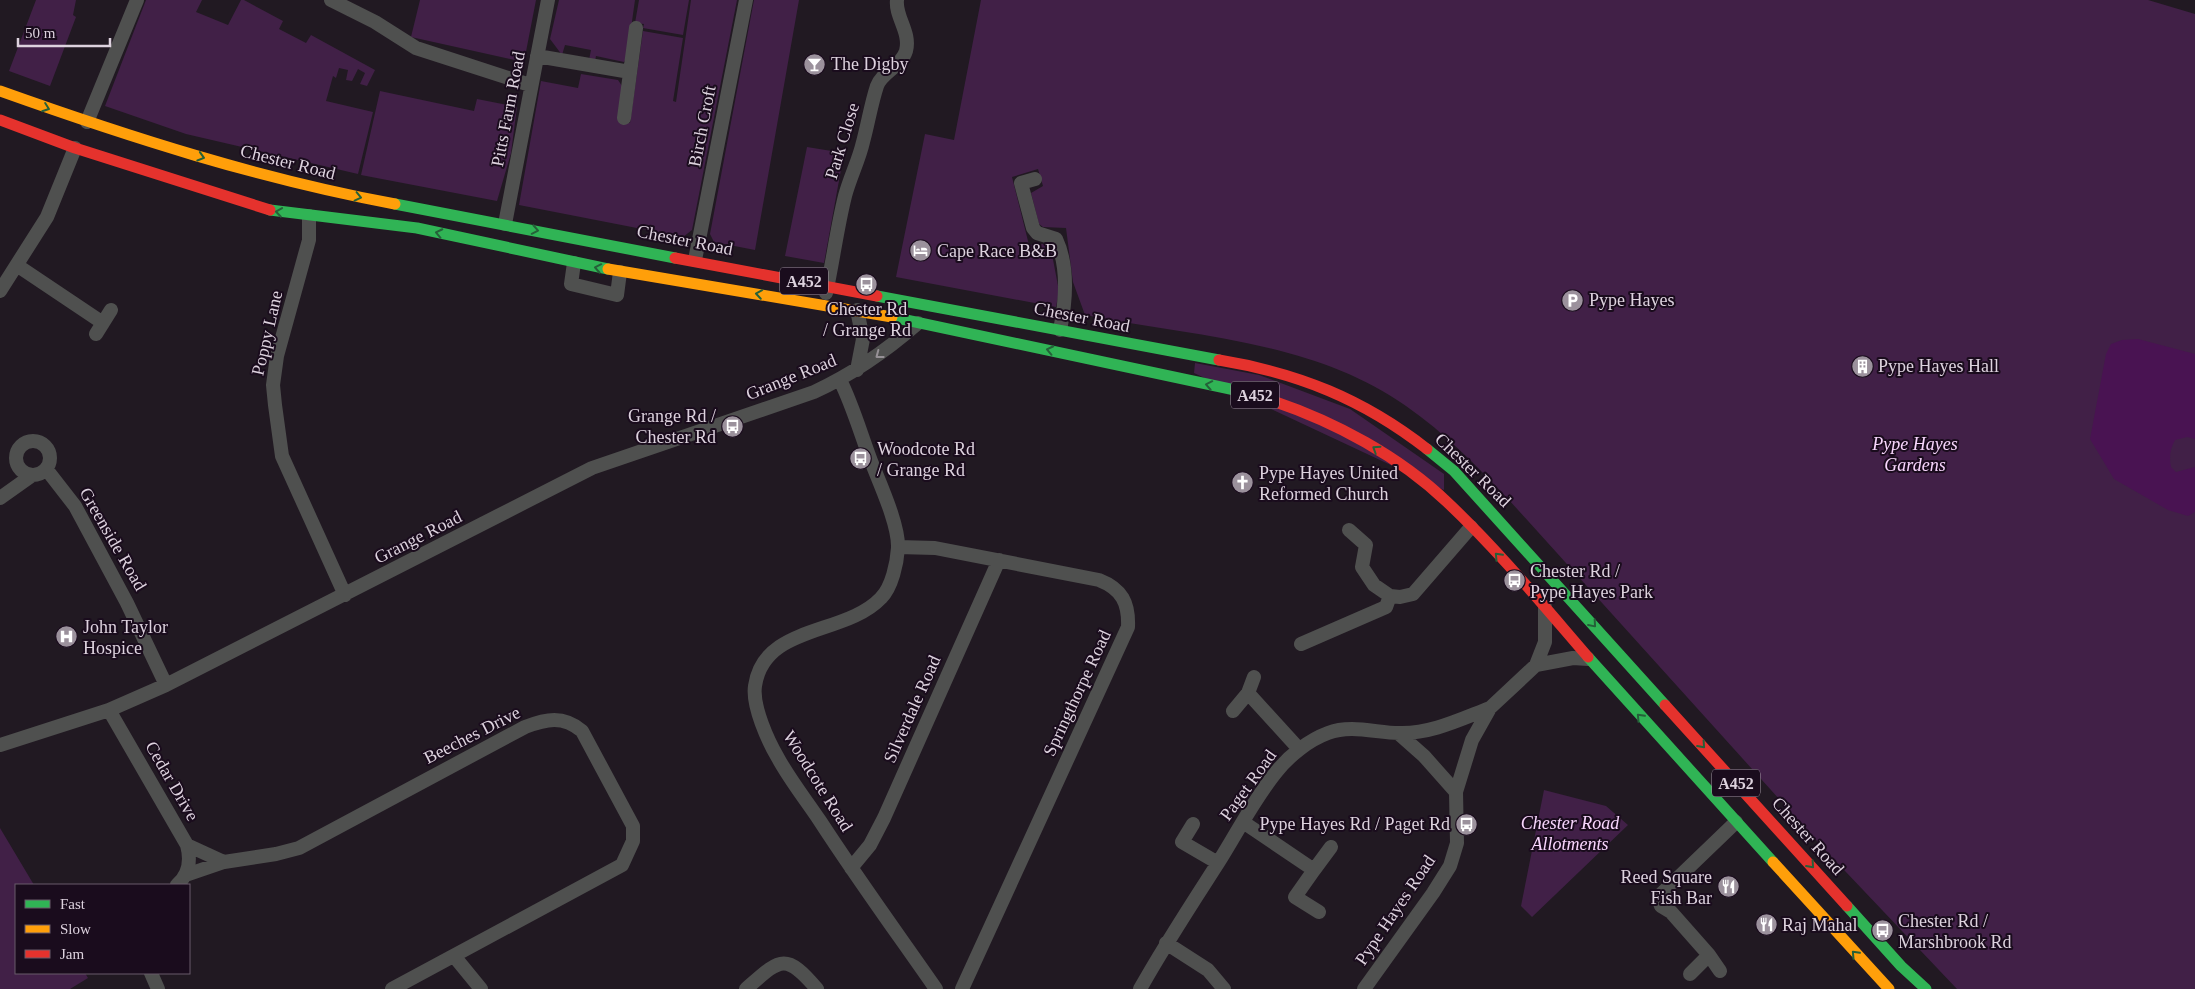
<svg xmlns="http://www.w3.org/2000/svg" width="2195" height="989" font-family="Georgia,serif">
<style>
.green{fill:#412047}
.water{fill:#491352}
.lines{fill:none;stroke-linecap:round;stroke-linejoin:round}
.street{stroke:#4f504f;stroke-width:14}
.fast{stroke:#30b455;stroke-width:11}
.slow{stroke:#ff9f0a;stroke-width:11}
.jam{stroke:#e5322d;stroke-width:11}
.oneway{stroke:#256039}
.oneway2{stroke:#969196}
.labels{text-anchor:middle;dominant-baseline:central;stroke-width:4;stroke-linejoin:round;paint-order:stroke}
.shield{fill:#1a0c1d;stroke:#a297a4;stroke-width:1}
.shield-label{font-size:16px;font-weight:bold;fill:#ddd2de}
.poi-label{font-size:18px;fill:#ddd2de;stroke:#1a0c1d;text-anchor:start}
.street-label{font-size:18px;fill:#ddd2de;stroke:#1a0c1d}
.park-label{font-size:18px;font-style:italic;fill:#f8d6fd;stroke:#1a0c1d}
</style>
<rect width="100%" height="100%" fill="#211922"/>
<path class="green" d="M36,0H76L73,15L76,17L50,86L9,71Z
M146,0H202L196,12L228,25L241,0H244L283,21L279,29L306,43L311,35L375,70L367,86L360,84L365,73L358,69L352,81L346,80L348,70L339,68L336,78L333,76L326,101L373,112L358,174L186,134L105,106Z
M420,0H536L524,62L411,37Z
M559,0H635L627,57L624,62L596,56L595,61L589,60L591,50L565,45L562,55L550,39Z
M639,0H689L683,35L643,28L644,24L635,23Z
M691,0H737L692,230L683,237L519,205L541,81L578,88L581,74L618,80L622,86L621,121L630,123L643,31L683,38L673,101L676,102Z
M754,0H799L755,250L714,242L710,234Z
M981,0H2148L2195,14V989H1957L1827,852L1509,500C1477,466 1445,433 1406,406C1314,341 1192,336 1085,315L1073,282L1066,228L1043,227L1039,224L1031,193L1043,186L1038,169L1012,177L1029,245L1043,244L1051,249L1059,291L1056,307L896,277L925,134L954,140Z
M380,91L474,111L477,99L517,107L511,153L497,201L361,175Z
M807,147L844,153L824,263L785,256Z
M1195,363L1259,375L1350,409L1444,474V490L1194,373Z
M1544,790L1606,806L1628,825L1532,917L1521,906Z
M0,828L34,885H16V973H85L88,978L70,989H0Z"/>
<path class="water" d="M2138,339L2195,354V439L2187,437L2175,440C2170,449 2169,457 2171,467L2176,472L2195,467V512L2188,516L2168,510L2114,479L2090,439L2106,354L2111,344L2122,340Z"/>
<g class="lines">
<path class="street" d="M331,0L375,22L416,48L530,85
M537,56L630,72
M624,118L636,28
M87,122L137,0
M1035,179L1021,183L1033,228L1037,233L1056,239C1069,267 1066,301 1060,330
M309,216V240L277,356L273,385L275,405L282,456L345,595
M505,224L548,0
M695,260L746,0
M574,263L571,284L617,295L620,272
M18,266L103,323
M0,291L47,217L75,148
M826,293C833,261 837,228 845,196C850,177 859,160 863,142C868,124 871,104 877,86C882,72 901,67 906,51C911,32 895,17 897,0
M96,334L111,310
M857,370L863,339L857,310
M840,380C853,406 861,435 871,461C880,484 899,525 898,548C897,563 892,587 881,598C845,636 764,624 755,686C752,706 768,741 778,758C790,780 806,800 820,821C857,878 897,933 936,989
M16 458a17 17 0 1 1 34 0a17 17 0 1 1-34 0Z
M47,470L75,506L127,603L166,685
M0,498L31,476
M1349,530L1366,545L1362,567L1374,585L1390,596
M898,547L935,548L1099,580C1122,589 1129,603 1128,627L962,989
M1301,644L1386,607L1390,596L1400,597L1413,594L1471,527
M1536,665L1573,658L1588,659
M1248,693L1254,677
M109,710L187,845C191,860 189,875 177,885
M1233,711L1248,693L1299,749
M1398,733L1424,756L1456,792
M0,745L109,710L166,685L592,468L814,392C853,374 886,351 918,323
M1243,822L1314,870L1331,847
M1193,824L1182,842L1218,863
M187,845L224,862L276,854L299,848L525,727C546,719 563,715 582,731L633,826V841L622,865L392,989
M851,868L870,845L884,818L999,560
M1314,870L1295,897L1319,912
M186,875L224,862
M1166,943L1208,970L1224,989
M1709,955L1720,971
M454,956L481,989
M151,973L158,989
M1690,974L1709,955L1671,912L1661,906L1658,897L1736,822
M746,989C780,959 785,951 817,989
M1140,989C1164,946 1191,905 1218,863C1237,833 1254,799 1277,771C1290,755 1309,740 1328,733C1351,724 1377,733 1399,733C1431,734 1461,719 1490,708
M1364,989L1433,893L1450,866L1457,843L1456,792L1472,740L1490,708L1536,665L1545,642V607"/>
<path class="fast" d="M395,204L675,258
M270,210L417,228L608,269
M877,296L1219,360
M892,317L1249,393L1273,401
M1427,449L1454,471L1665,705
M1588,657L1773,862
M1847,906L1901,966L1926,989"/>
<path class="slow" d="M0,91C129,137 260,179 395,204
M608,269L892,317
M1773,862L1889,989"/>
<path class="jam" d="M0,120L75,148L270,210
M675,258L877,296
M1219,360C1298,373 1363,399 1427,449
M1273,401C1335,422 1399,456 1447,502C1498,550 1543,605 1588,657
M1665,705L1847,906"/>
</g>
<defs><path id="oneway-chevron" d="M-2-3.5L2.5 0L-2 3.5" fill="none" stroke-width="1.6" stroke-linecap="round" stroke-linejoin="round" transform="scale(1.25)"/></defs>
<g class="oneway">
<use href="#oneway-chevron" transform="translate(46 108) rotate(20)"/>
<use href="#oneway-chevron" transform="translate(201 157) rotate(17)"/>
<use href="#oneway-chevron" transform="translate(358 197) rotate(13)"/>
<use href="#oneway-chevron" transform="translate(279 212) rotate(-172)"/>
<use href="#oneway-chevron" transform="translate(535 230) rotate(11)"/>
<use href="#oneway-chevron" transform="translate(439 233) rotate(-168)"/>
<use href="#oneway-chevron" transform="translate(598 268) rotate(-169)"/>
<use href="#oneway-chevron" transform="translate(759 294) rotate(-171)"/>
<use href="#oneway-chevron" transform="translate(1050 350) rotate(-168)"/>
<use href="#oneway-chevron" transform="translate(1209 385) rotate(-169)"/>
<use href="#oneway-chevron" transform="translate(1376 449) rotate(-147)"/>
<use href="#oneway-chevron" transform="translate(1498 556) rotate(-133)"/>
<use href="#oneway-chevron" transform="translate(1593 624) rotate(49)"/>
<use href="#oneway-chevron" transform="translate(1640 717) rotate(-133)"/>
<use href="#oneway-chevron" transform="translate(1702 745) rotate(48)"/>
<use href="#oneway-chevron" transform="translate(1811 865) rotate(48)"/>
<use href="#oneway-chevron" transform="translate(1855 954) rotate(-133)"/>
</g>
<use class="oneway2" href="#oneway-chevron" transform="translate(879 355) rotate(143)"/>
<defs>
<symbol id="bar-disc" viewBox="-11 -11 22 22"><circle r="9.5" fill="#9b919c" stroke="#1a0c1d"/><path d="M-6-5H6L.8 .8V4.5H3.5V6h-7V4.5H-.8V.8Z" fill="#fff"/></symbol>
<symbol id="hotel-disc" viewBox="-11 -11 22 22"><circle r="9.5" fill="#9b919c" stroke="#1a0c1d"/><path d="M-6-4.5h1.5V1H6V5H4.5V3h-9V5H-6ZM-4 0a1.8 1.8 0 1 1 3.6 0ZM.5 0V-2.5h3Q6-2.5 6 0Z" fill="#fff"/></symbol>
<symbol id="bus-disc" viewBox="-11 -11 22 22"><circle r="9.5" fill="#9b919c" stroke="#1a0c1d"/><path d="M-5-6H5V4H4V6H2V4H-2V6H-4V4H-5ZM-3.5-4V0h7V-4ZM-3.5 1.2v1.5H-2V1.2ZM2 1.2v1.5H3.5V1.2Z" fill="#fff"/></symbol>
<symbol id="parking-disc" viewBox="-11 -11 22 22"><circle r="9.5" fill="#9b919c" stroke="#1a0c1d"/><path d="M-3.5-5.5H1a3.5 3.5 0 0 1 0 7H-1V5.5H-3.5ZM-1-3.4V-.6H.8a1.4 1.4 0 0 0 0-2.8Z" fill="#fff"/></symbol>
<symbol id="building-disc" viewBox="-11 -11 22 22"><circle r="9.5" fill="#9b919c" stroke="#1a0c1d"/><path d="M-4-6H4V6H1V3H-1V6H-4ZM-2.5-4.3h1.7v1.8h-1.7ZM.8-4.3h1.7v1.8H.8ZM-2.5-1h1.7V.8h-1.7ZM.8-1h1.7V.8H.8Z" fill="#fff"/></symbol>
<symbol id="church-disc" viewBox="-11 -11 22 22"><circle r="9.5" fill="#9b919c" stroke="#1a0c1d"/><path d="M-1.2-6h2.4v3.5h3.3v2.4h-3.3V6h-2.4V-.1h-3.3v-2.4h3.3Z" fill="#fff"/></symbol>
<symbol id="hospital-disc" viewBox="-11 -11 22 22"><circle r="9.5" fill="#9b919c" stroke="#1a0c1d"/><path d="M-5-5h3v3.5h4V-5h3V5h-3V1.5h-4V5h-3Z" fill="#fff"/></symbol>
<symbol id="restaurant-disc" viewBox="-11 -11 22 22"><circle r="9.5" fill="#9b919c" stroke="#1a0c1d"/><path d="M-5-6h1v4h1v-4h1v4h1v-4h1v5L-1.5 .5V6h-2V.5L-5-1ZM5-6V6H3V1.5H1.5Q1.5-4 5-6Z" fill="#fff"/></symbol>
</defs>
<g fill-rule="evenodd">
<use href="#bar-disc" x="802" y="52" width="25" height="25"/>
<use href="#hotel-disc" x="908" y="238" width="25" height="25"/>
<use href="#bus-disc" x="854" y="272" width="25" height="25"/>
<use href="#parking-disc" x="1560" y="288" width="25" height="25"/>
<use href="#building-disc" x="1850" y="354" width="25" height="25"/>
<use href="#bus-disc" x="720" y="414" width="25" height="25"/>
<use href="#bus-disc" x="848" y="446" width="25" height="25"/>
<use href="#church-disc" x="1230" y="470" width="25" height="25"/>
<use href="#bus-disc" x="1502" y="568" width="25" height="25"/>
<use href="#hospital-disc" x="54" y="624" width="25" height="25"/>
<use href="#bus-disc" x="1454" y="812" width="25" height="25"/>
<use href="#restaurant-disc" x="1716" y="874" width="25" height="25"/>
<use href="#restaurant-disc" x="1754" y="912" width="25" height="25"/>
<use href="#bus-disc" x="1870" y="918" width="25" height="25"/>
</g>
<g class="labels">
<g class="shield">
<rect x="780" y="267.5" width="48" height="27" rx="4"/>
<rect x="1231" y="381.5" width="48" height="27" rx="4"/>
<rect x="1712" y="769.5" width="48" height="27" rx="4"/>
</g>
<g class="shield-label">
<text x="804" y="281">A452</text>
<text x="1255" y="395">A452</text>
<text x="1736" y="783">A452</text>
</g>
<g class="poi-label">
<text x="831" y="64">The Digby</text>
<text x="937" y="251">Cape Race B&amp;B</text>
<text x="1589" y="300">Pype Hayes</text>
<text x="867" y="309" text-anchor="middle">Chester Rd<tspan x="867" dy="21">/ Grange Rd</tspan></text>
<text x="1878" y="366">Pype Hayes Hall</text>
<text x="716" y="416" text-anchor="end">Grange Rd /<tspan x="716" dy="21">Chester Rd</tspan></text>
<text x="877" y="449">Woodcote Rd<tspan x="877" dy="21">/ Grange Rd</tspan></text>
<text x="1259" y="473">Pype Hayes United<tspan x="1259" dy="21">Reformed Church</tspan></text>
<text x="1530" y="571">Chester Rd /<tspan x="1530" dy="21">Pype Hayes Park</tspan></text>
<text x="83" y="627">John Taylor<tspan x="83" dy="21">Hospice</tspan></text>
<text x="1450" y="824" text-anchor="end">Pype Hayes Rd / Paget Rd</text>
<text x="1712" y="877" text-anchor="end">Reed Square<tspan x="1712" dy="21">Fish Bar</tspan></text>
<text x="1898" y="921">Chester Rd /<tspan x="1898" dy="21">Marshbrook Rd</tspan></text>
<text x="1782" y="925">Raj Mahal</text>
</g>
<g class="street-label">
<text transform="translate(508 109) rotate(-79)">Pitts Farm Road</text>
<text transform="translate(702 126) rotate(-79)">Birch Croft</text>
<text transform="translate(842 141) rotate(-73)">Park Close</text>
<text transform="translate(288 162) rotate(14)">Chester Road</text>
<text transform="translate(685 240) rotate(11)">Chester Road</text>
<text transform="translate(1082 317) rotate(11)">Chester Road</text>
<text transform="translate(267 333) rotate(-77)">Poppy Lane</text>
<text transform="translate(791 377) rotate(-22)">Grange Road</text>
<text transform="translate(1473 470) rotate(44)">Chester Road</text>
<text transform="translate(418 537) rotate(-27)">Grange Road</text>
<text transform="translate(113 539) rotate(60)">Greenside Road</text>
<text transform="translate(1077 693) rotate(-65)">Springthorpe Road</text>
<text transform="translate(912 709) rotate(-66)">Silverdale Road</text>
<text transform="translate(472 735) rotate(-27)">Beeches Drive</text>
<text transform="translate(172 781) rotate(60)">Cedar Drive</text>
<text transform="translate(818 781) rotate(58)">Woodcote Road</text>
<text transform="translate(1248 785) rotate(-54)">Paget Road</text>
<text transform="translate(1808 836) rotate(48)">Chester Road</text>
<text transform="translate(1395 910) rotate(-56)">Pype Hayes Road</text>
</g>
<g class="park-label">
<text x="1915" y="444">Pype Hayes<tspan x="1915" dy="21">Gardens</tspan></text>
<text x="1570" y="823">Chester Road<tspan x="1570" dy="21">Allotments</tspan></text>
</g>
</g>
<rect x="15" y="884" width="175" height="90" fill="#1a0c1d" stroke="#685b6a"/>
<rect x="25" y="900" width="25" height="8" fill="#30b455" stroke="#685b6a"/>
<text x="60" y="909" font-size="15" fill="#ddd2de">Fast</text>
<rect x="25" y="925" width="25" height="8" fill="#ff9f0a" stroke="#685b6a"/>
<text x="60" y="934" font-size="15" fill="#ddd2de">Slow</text>
<rect x="25" y="950" width="25" height="8" fill="#e5322d" stroke="#685b6a"/>
<text x="60" y="959" font-size="15" fill="#ddd2de">Jam</text>
<path d="M18 38v8h92v-8" fill="none" stroke="#ddd2de" stroke-width="2.5"/>
<text x="25" y="38" font-size="15" fill="#ddd2de" stroke="#1a0c1d" stroke-width="4" paint-order="stroke">50 m</text>
</svg>
